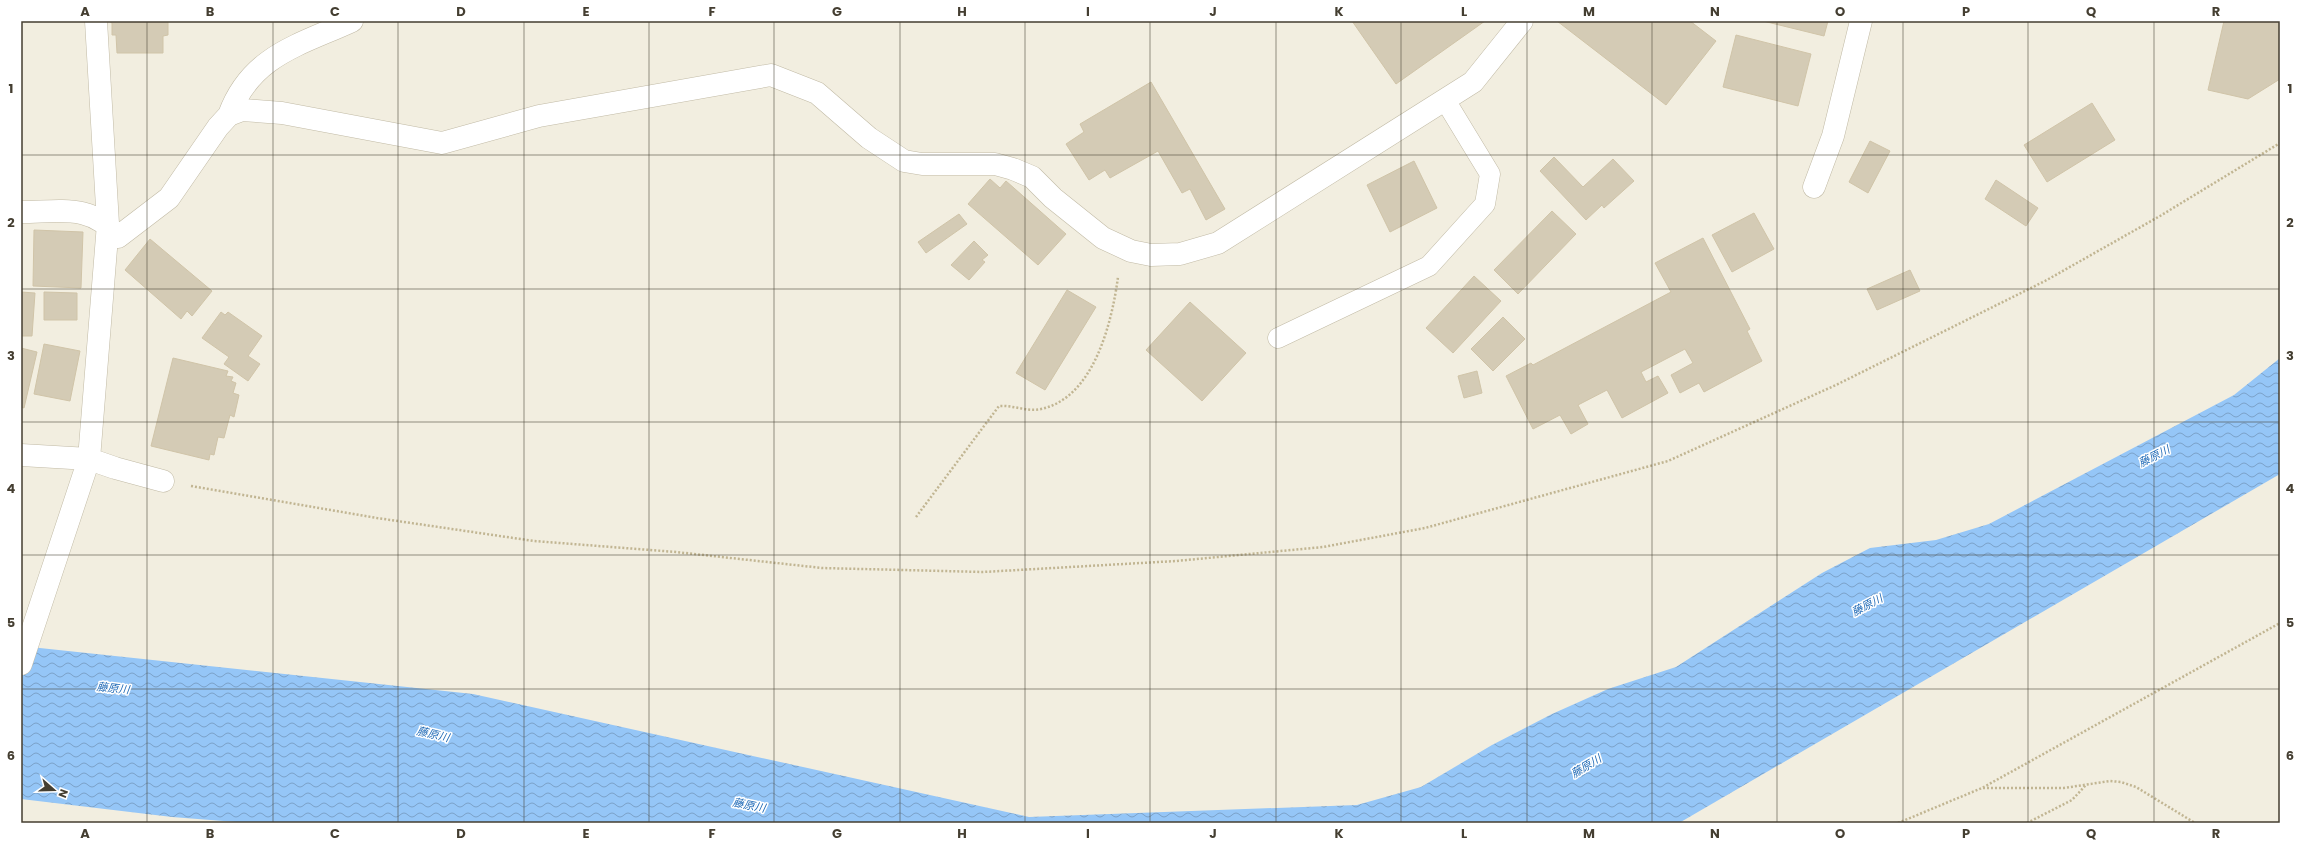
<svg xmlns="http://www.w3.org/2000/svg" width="2301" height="844" font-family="Poppins,'Noto Sans JP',sans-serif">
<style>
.water{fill:url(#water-waves)}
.building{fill:#d4cbb5;stroke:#d0c4a8}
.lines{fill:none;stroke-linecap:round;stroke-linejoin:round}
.service-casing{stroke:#c1baa5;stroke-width:21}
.minor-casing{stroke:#c1baa5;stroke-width:23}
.path{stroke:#c1b592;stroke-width:2.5;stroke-dasharray:2 2;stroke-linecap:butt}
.service{stroke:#fff;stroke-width:20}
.minor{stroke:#fff;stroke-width:22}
.grid{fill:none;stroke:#443e31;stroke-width:1;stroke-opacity:0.55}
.labels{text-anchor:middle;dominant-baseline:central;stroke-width:3;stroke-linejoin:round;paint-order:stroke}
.water-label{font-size:11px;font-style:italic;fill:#226cb8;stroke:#fff}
.neatline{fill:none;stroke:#443e31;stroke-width:1.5}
.grid-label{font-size:13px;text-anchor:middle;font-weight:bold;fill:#443e31}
</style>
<defs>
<pattern id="water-waves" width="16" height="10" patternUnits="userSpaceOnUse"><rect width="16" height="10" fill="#95c6f7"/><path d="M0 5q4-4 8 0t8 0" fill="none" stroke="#7ba2c9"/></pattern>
</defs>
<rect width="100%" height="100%" fill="#f2eee0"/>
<path class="water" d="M2280,358V474L1679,823H249L172,817L21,799V646L473,694L1029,817L1357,805L1421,787L1492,745L1552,714L1608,689L1676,667L1822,573L1870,548L1936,540L1989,524L2234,395Z"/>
<path class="building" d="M109,21H168V35L163,36V53H117L116,35H112V23Z
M1352,21H1485L1396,84Z
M1557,21H1690L1716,41L1666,105Z
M1763,21H1828L1824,36Z
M2224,21H2280V79L2248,99L2208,90Z
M1736,35L1811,54L1798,106L1723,87Z
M1151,82L1225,209L1206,220L1190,189L1182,193L1158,151L1110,178L1105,170L1089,180L1066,144L1084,132L1080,124Z
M2092,103L2115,140L2047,182L2024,145Z
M1870,141L1890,151L1868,193L1849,182Z
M1554,157L1583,187L1613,159L1634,181L1604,208L1602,205L1586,220L1540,171Z
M1414,161L1437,208L1390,232L1367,185Z
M990,179L1000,188L1006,181L1066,234L1038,265L968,204Z
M1996,180L2038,208L2026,226L1985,199Z
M1552,211L1576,234L1518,294L1494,270Z
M1754,213L1774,249L1732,272L1712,235Z
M959,214L967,224L926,253L918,242Z
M34,230L83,232L81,288L33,286Z
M1703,238L1750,329L1747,331L1762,361L1704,392L1699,383L1680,393L1671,375L1693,363L1685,349L1641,372L1646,382L1658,376L1668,393L1622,418L1607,390L1578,405L1588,424L1571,434L1560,415L1533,429L1506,376L1531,363L1533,365L1671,292L1655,263Z
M150,239L212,291L192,316L187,311L181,319L125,270Z
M974,241L988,255L982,260L985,262L969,280L951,265Z
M1910,270L1920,291L1877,310L1867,289Z
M1474,276L1501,301L1453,353L1426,328Z
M1067,290L1096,307L1045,390L1016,373Z
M21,292L35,293L32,336H21Z
M44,292L77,293V320H44Z
M1190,302L1246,353L1202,401L1146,350Z
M221,312L225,315L228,312L262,336L248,356L260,364L248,381L224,364L229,357L202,338Z
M1503,317L1525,339L1493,371L1471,349Z
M44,344L80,351L70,401L34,394Z
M21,348L37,352L24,408L21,407Z
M173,358L228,371L226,376L233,377L231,381L236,383L233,393L239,395L234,417L230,415L224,438L218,437L214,455L210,454L209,460L151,446Z
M1477,371L1482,393L1464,398L1458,376Z"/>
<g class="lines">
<defs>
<path id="service" d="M1278,338L1429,266L1485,204L1490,174L1445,100"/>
<path id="minor" d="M229,115C251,55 300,45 352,21
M1814,187L1833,136L1861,21
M21,212C59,212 92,203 118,237L169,198L218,127L229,115L242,110L282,113L442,143L539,116L771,75L817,93L869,138L904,161L922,164H995L1013,169L1032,177L1053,198L1103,238L1131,251L1151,255L1180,254L1218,243L1473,82L1522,21
M21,455L89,459L108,224L96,21
M21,664L89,459L115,468L163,481"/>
</defs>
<use href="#service" class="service-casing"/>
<use href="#minor" class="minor-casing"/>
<path class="path" d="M191,486L377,518L534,541L676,552L822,568L983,572L1176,561L1323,547L1425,528L1668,461L1836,385L2045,281L2160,216L2280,143
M916,517L999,406C1013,405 1027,412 1041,409C1094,398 1112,322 1118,277
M1983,788H2064L2110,781L2121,782L2136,787L2195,823
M1898,823L1982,788L2280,623
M2027,823L2072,800L2086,785"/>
<use href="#service" class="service"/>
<use href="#minor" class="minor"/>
</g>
<path class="grid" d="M147,21V823M273,21V823M398,21V823M524,21V823M649,21V823M774,21V823M900,21V823M1025,21V823M1150,21V823M1276,21V823M1401,21V823M1527,21V823M1652,21V823M1777,21V823M1903,21V823M2028,21V823M2154,21V823M21,155H2280M21,289H2280M21,422H2280M21,555H2280M21,689H2280"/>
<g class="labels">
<g class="water-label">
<text transform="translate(2154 456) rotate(-27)">藤原川</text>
<text transform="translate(1867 605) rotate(-28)">藤原川</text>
<text transform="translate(113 688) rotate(6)">藤原川</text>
<text transform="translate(433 734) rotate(13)">藤原川</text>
<text transform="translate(1586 766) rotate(-31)">藤原川</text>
<text transform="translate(749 805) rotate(11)">藤原川</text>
</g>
</g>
<rect width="2301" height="844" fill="none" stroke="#ffffff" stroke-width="44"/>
<g transform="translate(54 790) rotate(110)" stroke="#ffffff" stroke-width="3" paint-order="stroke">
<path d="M0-3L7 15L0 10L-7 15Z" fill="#443e31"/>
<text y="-6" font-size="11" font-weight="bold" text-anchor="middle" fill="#443e31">N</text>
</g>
<rect x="22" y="22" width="2257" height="800" class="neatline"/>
<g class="grid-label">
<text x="85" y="16">A</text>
<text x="210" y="16">B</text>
<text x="335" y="16">C</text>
<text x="461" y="16">D</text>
<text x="586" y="16">E</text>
<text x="712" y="16">F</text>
<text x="837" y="16">G</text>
<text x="962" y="16">H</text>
<text x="1088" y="16">I</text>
<text x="1213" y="16">J</text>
<text x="1339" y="16">K</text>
<text x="1464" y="16">L</text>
<text x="1589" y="16">M</text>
<text x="1715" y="16">N</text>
<text x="1840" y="16">O</text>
<text x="1966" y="16">P</text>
<text x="2091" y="16">Q</text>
<text x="2216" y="16">R</text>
<text x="11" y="93">1</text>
<text x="2290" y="93">1</text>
<text x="11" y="227">2</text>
<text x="2290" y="227">2</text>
<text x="11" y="360">3</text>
<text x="2290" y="360">3</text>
<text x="11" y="493">4</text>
<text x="2290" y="493">4</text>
<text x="11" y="627">5</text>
<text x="2290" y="627">5</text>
<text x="11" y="760">6</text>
<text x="2290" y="760">6</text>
<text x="85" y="838">A</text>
<text x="210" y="838">B</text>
<text x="335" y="838">C</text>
<text x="461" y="838">D</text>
<text x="586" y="838">E</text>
<text x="712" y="838">F</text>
<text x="837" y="838">G</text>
<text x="962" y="838">H</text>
<text x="1088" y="838">I</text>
<text x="1213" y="838">J</text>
<text x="1339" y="838">K</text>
<text x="1464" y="838">L</text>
<text x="1589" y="838">M</text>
<text x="1715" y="838">N</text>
<text x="1840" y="838">O</text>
<text x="1966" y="838">P</text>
<text x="2091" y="838">Q</text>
<text x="2216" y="838">R</text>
</g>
</svg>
